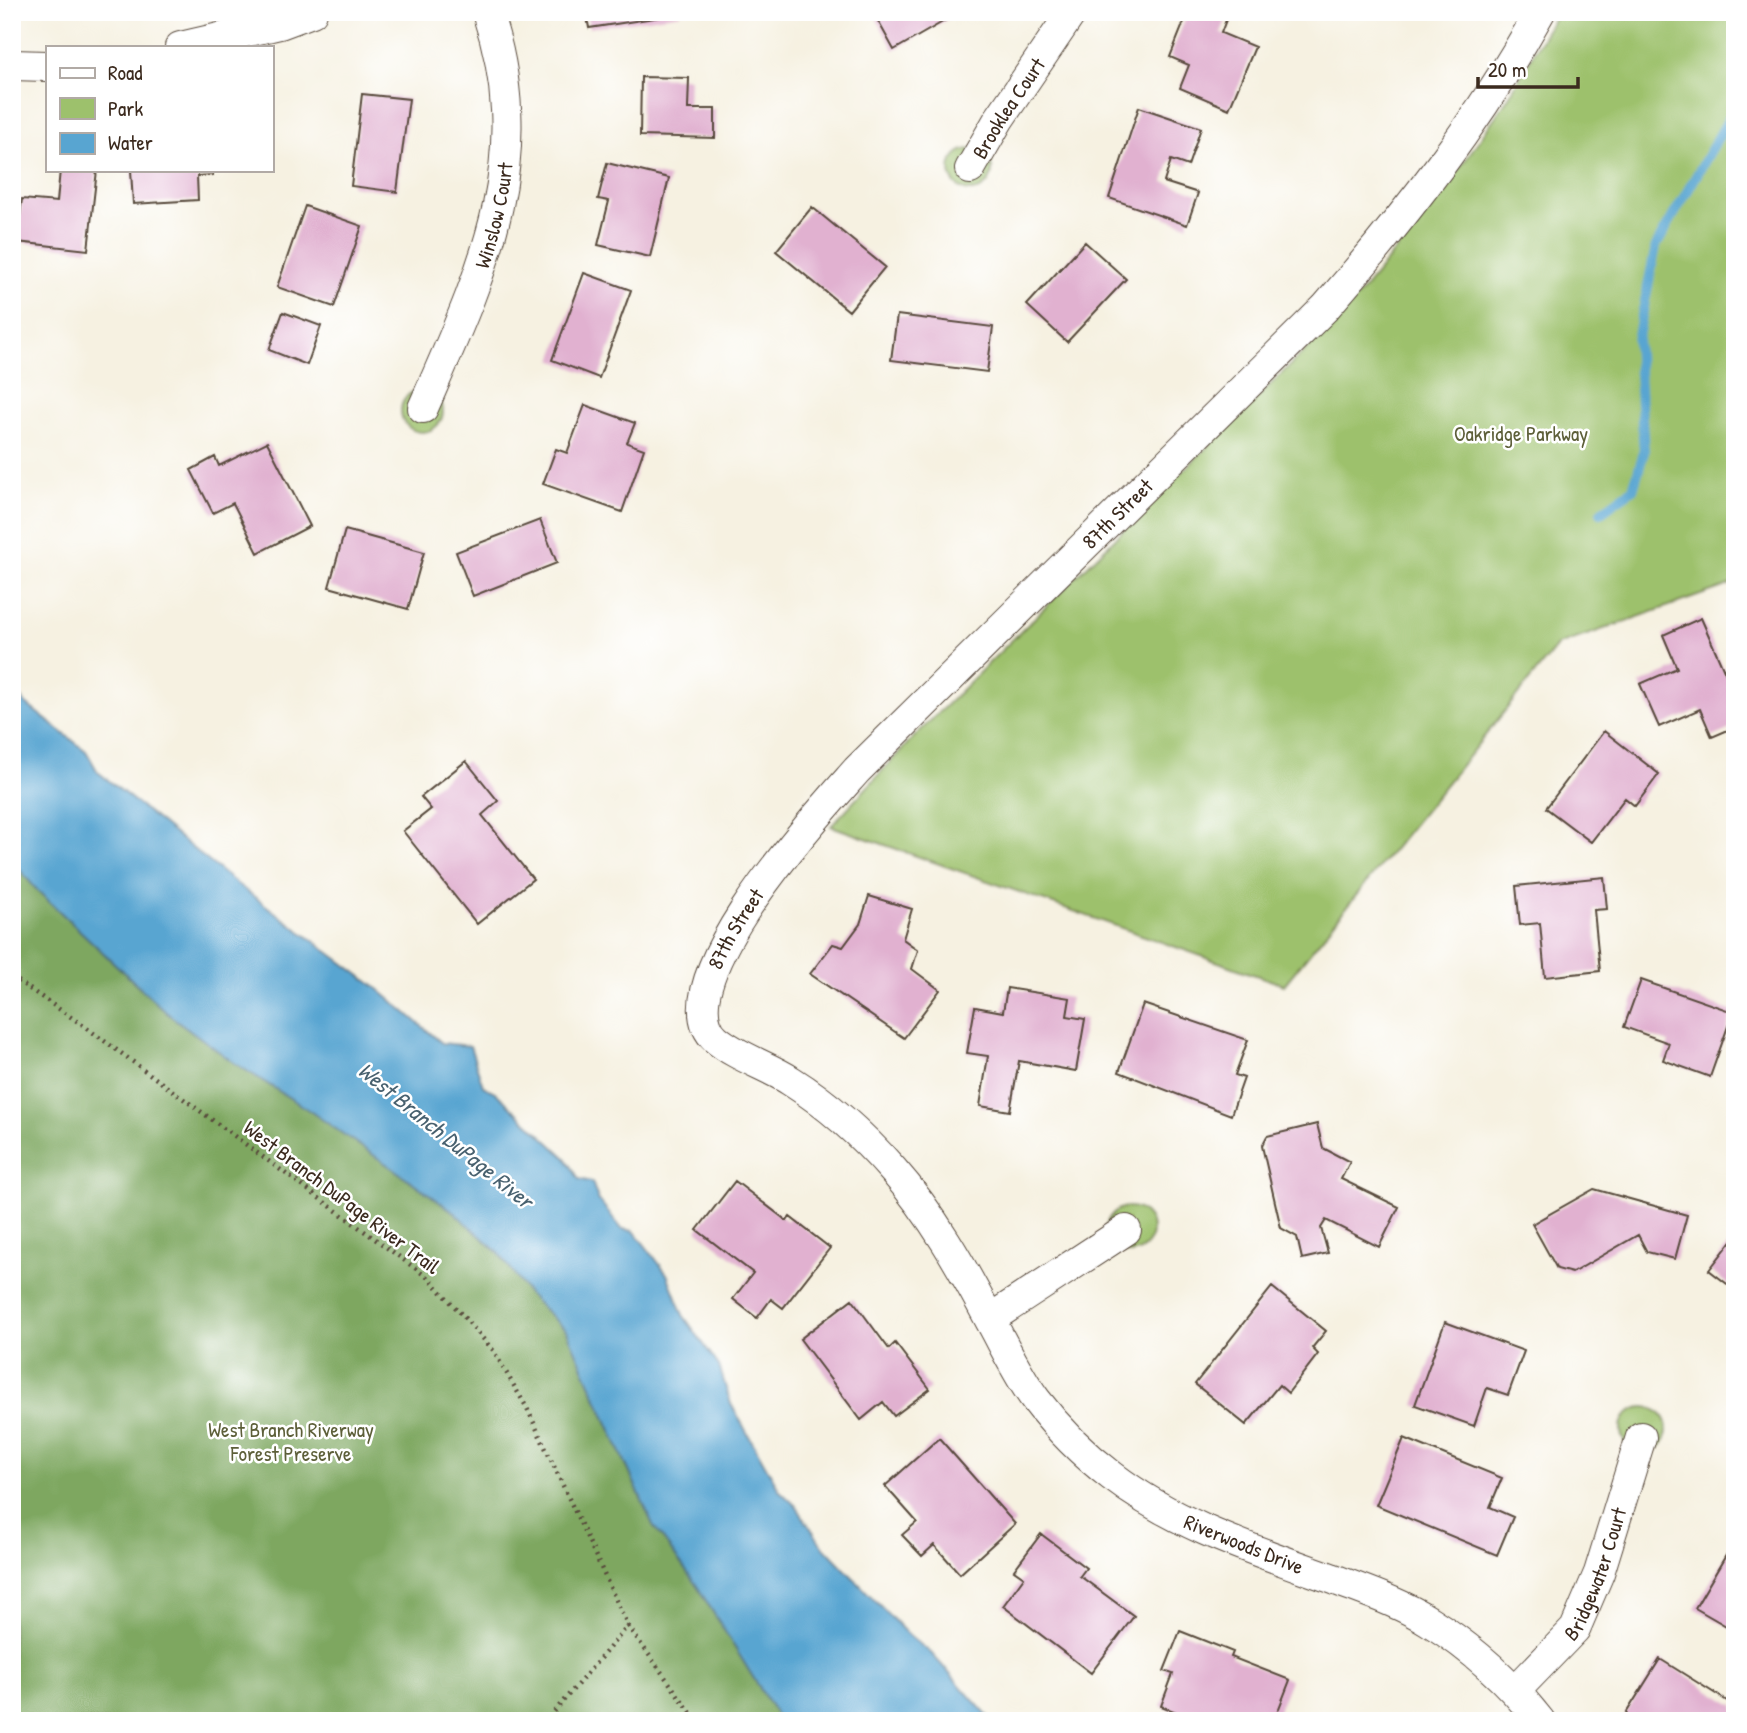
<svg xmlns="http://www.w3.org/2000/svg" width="1747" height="1733" font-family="'Patrick Hand',sans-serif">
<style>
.green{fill:#9dc16c;stroke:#6c7645;stroke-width:2}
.forest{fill:#7ea760;stroke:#5c683f;stroke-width:2}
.water{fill:#58a5d1;stroke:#4a6878;stroke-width:2}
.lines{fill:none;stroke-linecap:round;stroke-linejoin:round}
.stream{stroke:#58a5d1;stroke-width:10}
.building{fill:#e1b1d0}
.minor-casing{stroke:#57483b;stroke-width:32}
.path{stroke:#57483b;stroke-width:4.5;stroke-dasharray:2 5;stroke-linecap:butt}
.minor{stroke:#fff;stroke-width:30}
.labels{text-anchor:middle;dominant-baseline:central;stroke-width:5;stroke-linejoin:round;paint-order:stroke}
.street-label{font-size:21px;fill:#3b2a1e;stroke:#fff}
.park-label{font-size:21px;fill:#5d5f39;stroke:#fff}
.water-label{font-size:23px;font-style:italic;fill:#48616f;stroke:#fff}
</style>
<rect width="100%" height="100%" fill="#fff"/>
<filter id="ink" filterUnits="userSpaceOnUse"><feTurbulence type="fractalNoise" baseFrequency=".0143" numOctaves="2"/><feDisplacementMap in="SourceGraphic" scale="14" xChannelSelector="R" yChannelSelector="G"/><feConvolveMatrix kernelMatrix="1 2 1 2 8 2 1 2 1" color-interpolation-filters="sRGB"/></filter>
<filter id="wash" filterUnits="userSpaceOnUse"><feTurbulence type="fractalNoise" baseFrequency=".00686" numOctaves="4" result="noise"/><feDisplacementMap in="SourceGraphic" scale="28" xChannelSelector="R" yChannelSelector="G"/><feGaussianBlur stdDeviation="1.57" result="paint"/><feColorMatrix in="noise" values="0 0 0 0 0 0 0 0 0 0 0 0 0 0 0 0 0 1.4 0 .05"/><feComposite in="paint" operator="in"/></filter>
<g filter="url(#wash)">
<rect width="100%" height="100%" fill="#f6f1e1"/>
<path class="green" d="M1557,12H1735V583L1558,645L1284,985L831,826L909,742L1349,307L1444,191L1508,98Z
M950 170a21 21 0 1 1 42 0a21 21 0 1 1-42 0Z
M401 411a21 21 0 1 1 42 0a21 21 0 1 1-42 0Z
M1106 1230a23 23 0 1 1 46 0a23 23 0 1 1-46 0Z
M1621 1430a23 23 0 1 1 46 0a23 23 0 1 1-46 0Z"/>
<path class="forest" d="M12,861L37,890L167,1013L233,1062L307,1109L408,1179L454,1212L499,1253L529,1295L567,1331L653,1525L697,1586L780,1721H12Z"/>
<path class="water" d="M12,686L26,704L86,751L98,772L233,881L377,988L442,1043L470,1046L483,1086L495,1092L566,1158L579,1179L592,1182L598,1199L622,1229L634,1231L667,1274L683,1315L719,1366L731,1404L780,1491L796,1506L822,1545L907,1634L931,1653L992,1721H780L697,1586L653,1525L567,1331L529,1295L499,1253L454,1212L408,1179L307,1109L233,1062L167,1013L37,890L12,861Z"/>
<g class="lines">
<path class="stream" d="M1601,512L1633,489L1644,452L1637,341L1656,246L1735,108"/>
</g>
<g id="blocks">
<path class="building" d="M586,12H681V14L589,28Z
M873,12H960L894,50Z
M1188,12H1229L1221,33L1255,47L1229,109L1180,88L1189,65L1170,57Z
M641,77L689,78L688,109H715V138L640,136Z
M362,94L409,99L397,192L351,186Z
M1139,107L1201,128L1188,166L1171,160L1164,182L1198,193L1187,225L1109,198Z
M607,163L669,178L650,257L598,245L609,201L598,199Z
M60,170H97L88,250L17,242L22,199L57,202Z
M131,170H213V175L197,176L198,200L133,204Z
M305,206L362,226L334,307L277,287Z
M812,207L885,267L849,311L776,251Z
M1085,242L1126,279L1067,342L1027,305Z
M584,273L631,290L599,378L552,360Z
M283,312L321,326L307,365L269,350Z
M897,315L993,327L987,372L891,360Z
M585,405L635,423L627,443L644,449L622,512L543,484L556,449L567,453Z
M267,442L310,526L258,553L233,503L213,513L191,470L215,457L219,466Z
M540,520L557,563L473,596L456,552Z
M345,530L424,552L408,609L329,587Z
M1701,618L1735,695V727L1712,737L1700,709L1659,727L1640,684L1677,668L1663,635Z
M1604,731L1659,774L1635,806L1625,798L1591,842L1546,808Z
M466,761L498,801L482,815L533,879L477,924L403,831L431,809L421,797Z
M1604,877L1607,909L1594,910L1600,971L1545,977L1540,923L1520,925L1516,886Z
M869,896L912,909L903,939L918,950L912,969L940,990L904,1038L810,974L833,944L843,947L860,924Z
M1641,980L1733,1012L1710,1077L1663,1060L1669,1043L1624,1027Z
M1007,988L1070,998L1067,1016L1085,1019L1076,1071L1019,1061L1010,1111L980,1106L988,1056L967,1053L975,1007L1003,1012Z
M1143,1004L1248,1040L1235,1075L1244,1078L1231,1115L1119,1072Z
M1317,1124L1323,1148L1350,1162L1341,1179L1399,1207L1379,1247L1326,1220L1321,1228L1328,1253L1302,1259L1297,1237L1281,1228L1262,1146L1267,1136Z
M735,1181L787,1221L790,1217L830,1248L783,1308L771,1299L757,1318L733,1299L753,1273L697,1230Z
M1594,1189L1687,1215L1675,1259L1647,1252L1638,1235L1572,1273L1557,1269L1532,1224Z
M1735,1237V1290L1709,1270Z
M1272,1287L1326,1331L1312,1348L1318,1354L1288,1393L1279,1385L1246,1425L1195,1384Z
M852,1299L889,1349L895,1343L930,1389L894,1416L883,1402L861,1420L800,1339Z
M1445,1322L1524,1351L1508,1395L1487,1388L1474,1426L1415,1405Z
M939,1438L1015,1524L960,1574L934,1545L922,1556L902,1535L917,1522L885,1486Z
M1404,1438L1502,1478L1490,1507L1513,1517L1497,1555L1376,1505Z
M1041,1534L1086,1568L1080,1576L1134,1616L1091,1673L1003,1606L1024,1577L1014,1570Z
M1735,1540V1631L1695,1608Z
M1180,1631L1233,1652L1231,1657L1290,1680L1274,1721H1199L1161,1706L1173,1674L1164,1671Z
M1660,1659L1735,1706V1721H1634L1625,1715Z"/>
</g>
</g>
<g filter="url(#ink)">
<use href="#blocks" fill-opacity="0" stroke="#57483b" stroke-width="2"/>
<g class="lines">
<defs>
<g id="minor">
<path d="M180,47L280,24L312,12"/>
<path d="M12,65L47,66"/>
<path id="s1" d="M970,169L999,119L1072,12"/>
<path id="s2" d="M423,408C482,273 537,160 487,12"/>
<path d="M990,1319L1126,1230"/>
<path id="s3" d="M1516,1690L1575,1629L1599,1573L1641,1437"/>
<path id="s4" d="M1540,1721C1509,1681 1472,1648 1429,1621C1399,1602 1364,1591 1331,1578C1254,1550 1177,1526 1112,1476C1083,1454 1058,1429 1036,1400C1018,1376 1005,1347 990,1320C962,1267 933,1215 893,1170C864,1137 829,1105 791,1081C768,1066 737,1057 716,1039C658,987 822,810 857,770L1325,308C1406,215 1480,120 1540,12"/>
</g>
</defs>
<use href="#minor" class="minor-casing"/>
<path class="path" d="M12,977L84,1026L431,1280L493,1350L527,1408L628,1626L546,1721
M628,1626L697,1721"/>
<use href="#minor" class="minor"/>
</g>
</g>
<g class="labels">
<g class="street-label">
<text stroke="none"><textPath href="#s1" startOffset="72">Brooklea Court</textPath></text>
<text stroke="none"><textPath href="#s2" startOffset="206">Winslow Court</textPath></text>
<text stroke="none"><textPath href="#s4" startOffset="1788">87th Street</textPath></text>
<text stroke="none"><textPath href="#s4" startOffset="1222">87th Street</textPath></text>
<text transform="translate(342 1197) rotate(37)">West Branch DuPage River Trail</text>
<text transform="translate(1244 1544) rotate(22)">Riverwoods Drive</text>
<text stroke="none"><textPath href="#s3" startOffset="144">Bridgewater Court</textPath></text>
</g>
<g class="park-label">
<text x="1521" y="433">Oakridge Parkway</text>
<text x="291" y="1429">West Branch Riverway<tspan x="291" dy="24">Forest Preserve</tspan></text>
</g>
<g class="water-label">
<text transform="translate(446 1135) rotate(39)">West Branch DuPage River</text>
</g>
</g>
<rect width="1747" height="1733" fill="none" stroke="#fff" stroke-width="42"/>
<rect x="46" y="46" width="228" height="126" fill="#ffffff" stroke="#b1aaa5" stroke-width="2"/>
<rect x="60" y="68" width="35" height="10" fill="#ffffff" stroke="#b1aaa5" stroke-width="2"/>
<text x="108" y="80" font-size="21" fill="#3b2a1e">Road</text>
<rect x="60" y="98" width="35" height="21" fill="#9dc16c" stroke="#b1aaa5" stroke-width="2"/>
<text x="108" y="116" font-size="21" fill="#3b2a1e">Park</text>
<rect x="60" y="133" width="35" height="21" fill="#58a5d1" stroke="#b1aaa5" stroke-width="2"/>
<text x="108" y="150" font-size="21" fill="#3b2a1e">Water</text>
<path d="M1478 77v10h100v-10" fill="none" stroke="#3b2a1e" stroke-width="3.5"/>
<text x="1488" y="77" font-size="21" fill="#3b2a1e" stroke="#ffffff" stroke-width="5" paint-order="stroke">20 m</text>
</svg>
